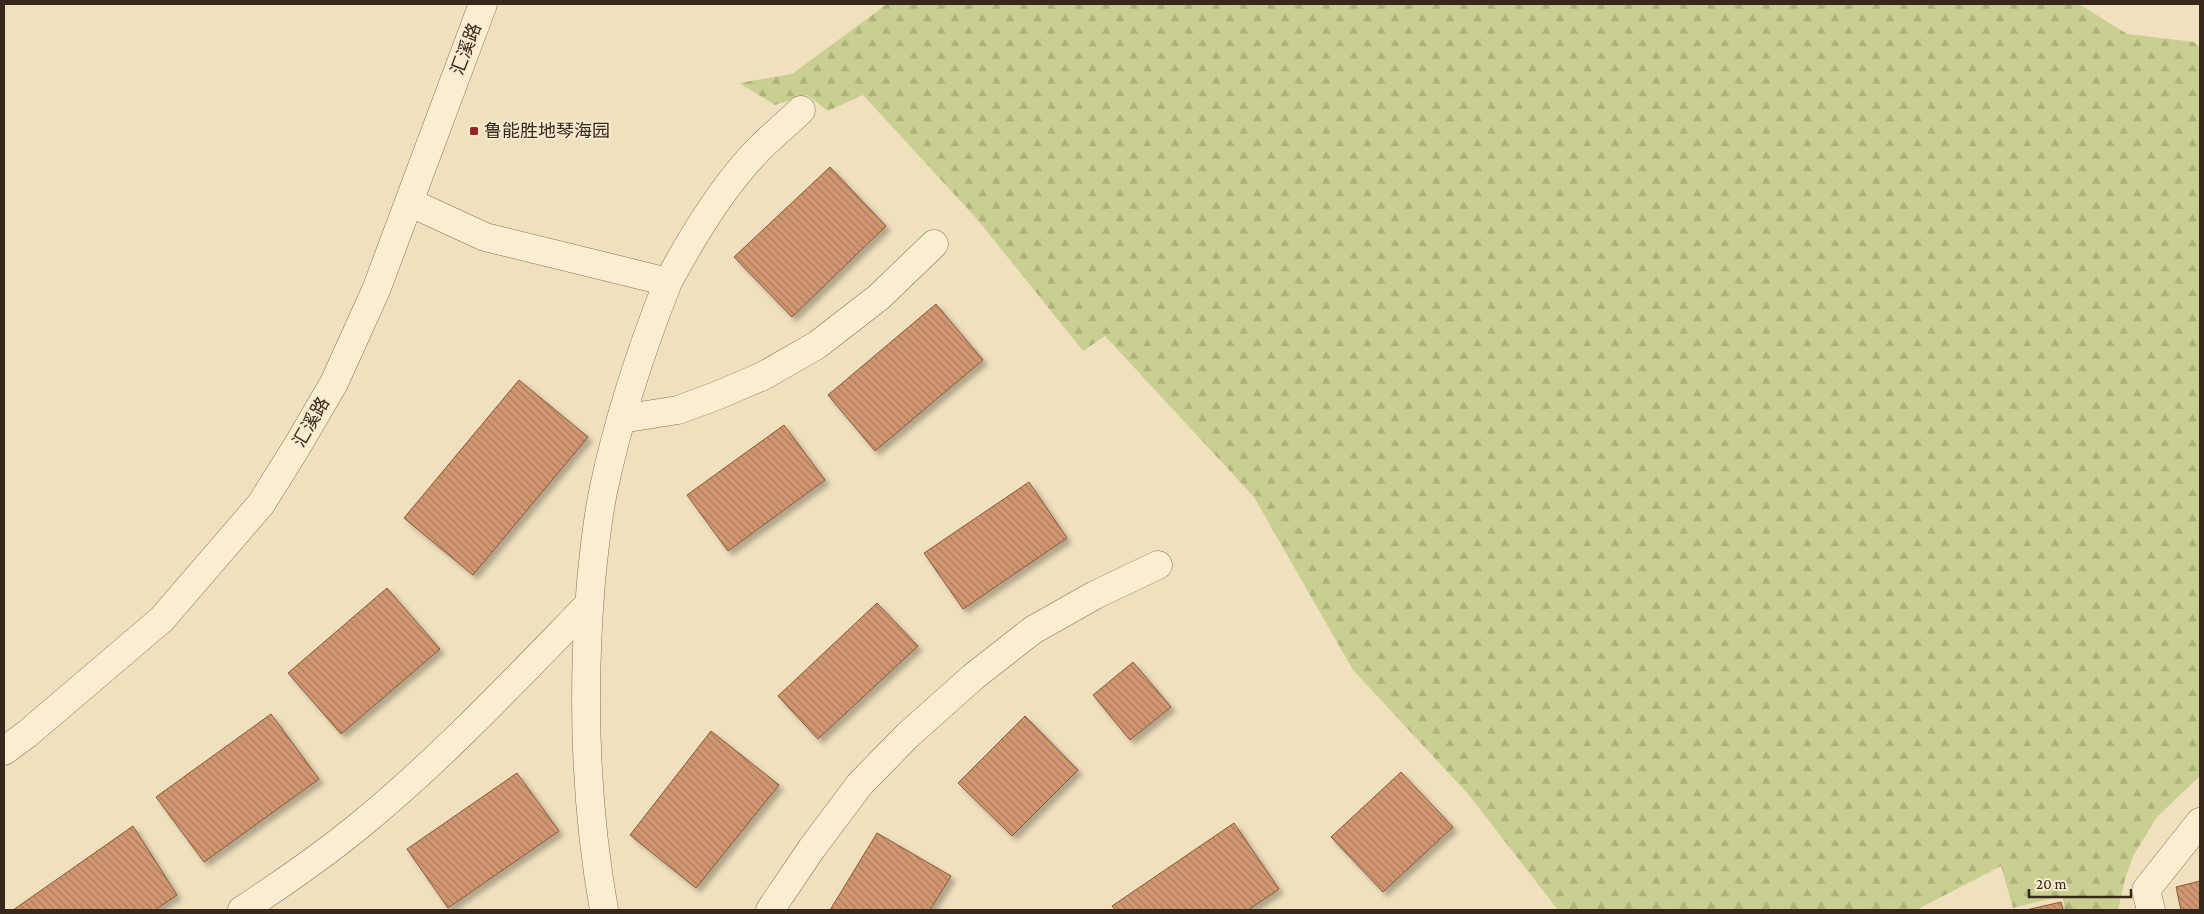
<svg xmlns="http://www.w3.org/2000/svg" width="2204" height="914" font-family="'Crimson Pro','Noto Sans SC',serif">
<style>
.forest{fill:url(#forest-firs)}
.building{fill:url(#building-back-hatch);stroke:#8a583a;filter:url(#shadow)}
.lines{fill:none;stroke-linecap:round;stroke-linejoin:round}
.minor-casing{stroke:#8a7055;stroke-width:29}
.minor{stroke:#fbedd1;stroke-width:28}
.poi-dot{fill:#9c2226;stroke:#f7eace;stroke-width:2}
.labels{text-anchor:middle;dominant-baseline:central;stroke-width:4;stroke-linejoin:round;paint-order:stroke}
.street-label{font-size:18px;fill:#38281b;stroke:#f7eace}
.poi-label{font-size:18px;fill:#38281b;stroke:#f7eace;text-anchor:start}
</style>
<defs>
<pattern id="forest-firs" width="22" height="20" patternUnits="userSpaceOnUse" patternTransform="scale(1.25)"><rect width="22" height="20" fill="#c9cf91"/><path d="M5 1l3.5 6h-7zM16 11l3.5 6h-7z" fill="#adb27c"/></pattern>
<pattern id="building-back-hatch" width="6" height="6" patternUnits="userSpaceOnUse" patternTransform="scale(1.25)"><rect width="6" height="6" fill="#d19771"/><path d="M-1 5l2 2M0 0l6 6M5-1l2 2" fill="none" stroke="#ab7b5c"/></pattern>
<filter id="shadow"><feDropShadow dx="4.5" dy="4.5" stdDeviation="2.5" flood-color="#0004"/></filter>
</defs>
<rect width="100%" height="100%" fill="#f0e0be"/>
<path class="forest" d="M887,4H2079L2127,34L2194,42L2200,48V776L2157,817L2133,856L2125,879L2118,910H2066L2062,896L2013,908L2001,866L1916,910H1558L1469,795L1353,670L1254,497L1105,336L1083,351L977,219L863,95L828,111L807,95L775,105L739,83L792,74Z"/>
<path class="building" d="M830,167L886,226L792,317L734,257Z
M936,304L983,360L875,451L828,395Z
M519,380L588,437L473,575L404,518Z
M784,425L825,480L728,551L687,495Z
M1029,482L1067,538L963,609L924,553Z
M387,588L440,649L341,734L288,673Z
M877,603L918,646L818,739L778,696Z
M1133,662L1171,707L1130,740L1093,695Z
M271,714L319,779L204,862L156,797Z
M1025,716L1078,770L1012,836L958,783Z
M711,731L779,785L696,888L630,835Z
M1401,772L1453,827L1383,892L1331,837Z
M517,773L559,831L448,908L407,849Z
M1234,823L1279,889L1248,910H1115L1112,906Z
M133,826L177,895L155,910H13Z
M877,833L951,876L930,910H830Z
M2200,881V910H2181L2176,887Z
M2061,902L2063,910H2026Z"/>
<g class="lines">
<defs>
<path id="minor" d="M409,202L485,237L668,282C641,350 618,420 603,492C597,521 594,552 591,582C582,690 585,803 604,910
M668,282C693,235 723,185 761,147C774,134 788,123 801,110
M621,419L678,410L716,396L763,376L817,345L879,297L934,244
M4,751L27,734L162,619L261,504L296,448L334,383L376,290L483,4
M242,910C282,884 322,856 359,826C442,758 515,680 589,604
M770,910L812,848L860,784L908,735L973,677L1033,630L1095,595L1158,565
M2151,910L2146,890L2200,822"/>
</defs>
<use href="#minor" class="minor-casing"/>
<use href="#minor" class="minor"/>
</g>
<rect class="poi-dot" x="469" y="126" width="10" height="10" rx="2.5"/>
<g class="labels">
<g class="street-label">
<text transform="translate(466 49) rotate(-69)">汇溪路</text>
<text transform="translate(311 422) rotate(-60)">汇溪路</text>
</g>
<g class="poi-label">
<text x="484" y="131">鲁能胜地琴海园</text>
</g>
</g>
<rect width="2204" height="914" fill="none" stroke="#38281b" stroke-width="10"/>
<path d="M2029 889v8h102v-8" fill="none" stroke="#38281b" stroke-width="2.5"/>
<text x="2036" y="889" font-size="15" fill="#38281b" stroke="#f7eace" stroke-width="4" paint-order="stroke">20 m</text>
</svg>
